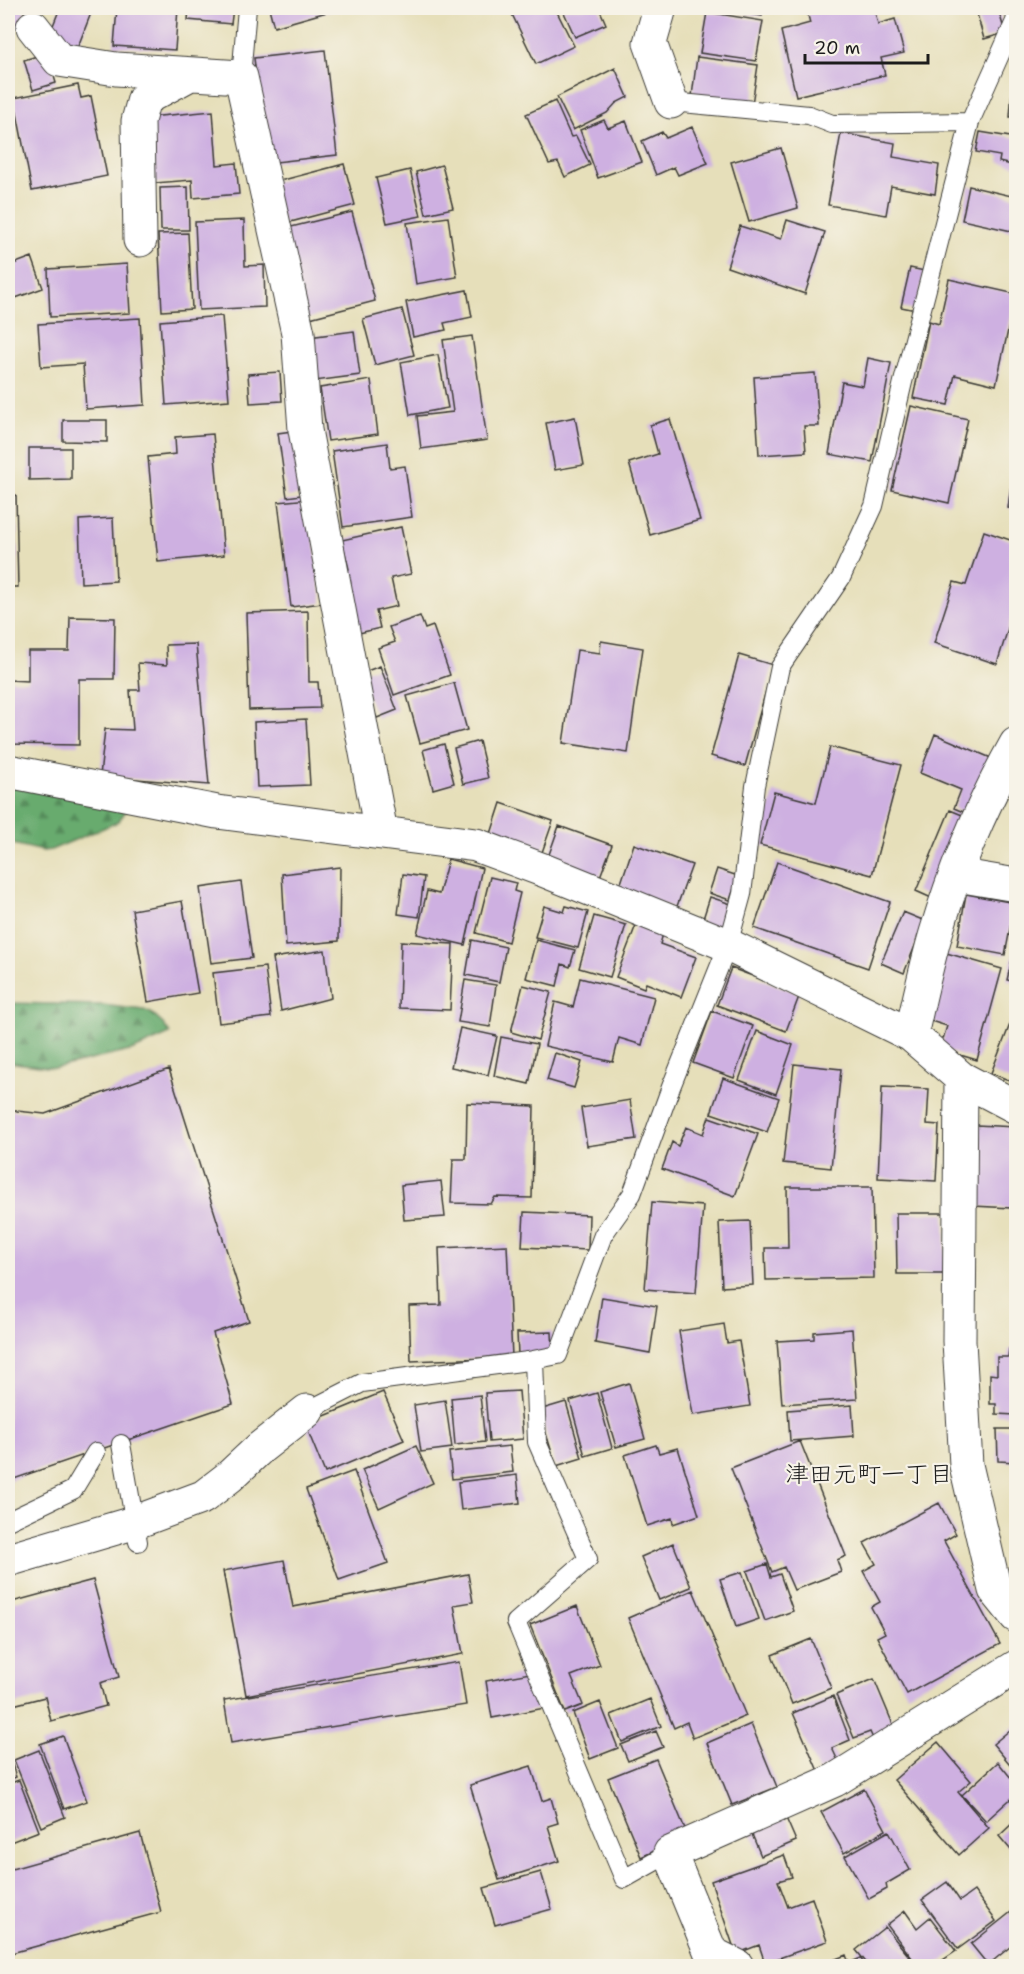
<svg xmlns="http://www.w3.org/2000/svg" width="1024" height="1974" font-family="'Shantell Sans','Klee One',sans-serif">
<style>
.forest{fill:url(#forest-firs);stroke:#426445;stroke-width:1.5}
.building{fill:#ceb0e1}
.lines{fill:none;stroke-linecap:round;stroke-linejoin:round}
.lane-casing{stroke:#3a3934;stroke-width:20}
.street-casing{stroke:#3a3934;stroke-width:35}
.lane{stroke:#fff;stroke-width:18}
.street{stroke:#fff;stroke-width:33}
.labels{text-anchor:middle;dominant-baseline:central;stroke-width:4.5;stroke-linejoin:round;paint-order:stroke}
.neighbourhood-label{font-size:24px;fill:#1c1c1c;stroke:#f7f3e8}
</style>
<defs>
<pattern id="forest-firs" width="22" height="20" patternUnits="userSpaceOnUse" patternTransform="scale(1.5)"><rect width="22" height="20" fill="#68ab6e"/><path d="M5 1l3.5 6h-7zM16 11l3.5 6h-7z" fill="#558a5a"/></pattern>
</defs>
<rect width="100%" height="100%" fill="#f7f3e8"/>
<filter id="ink" filterUnits="userSpaceOnUse"><feTurbulence type="fractalNoise" baseFrequency=".0167" numOctaves="2"/><feDisplacementMap in="SourceGraphic" scale="12" xChannelSelector="R" yChannelSelector="G"/><feConvolveMatrix kernelMatrix="1 2 1 2 8 2 1 2 1" color-interpolation-filters="sRGB"/></filter>
<filter id="wash" filterUnits="userSpaceOnUse"><feTurbulence type="fractalNoise" baseFrequency=".008" numOctaves="4" result="noise"/><feDisplacementMap in="SourceGraphic" scale="24" xChannelSelector="R" yChannelSelector="G"/><feGaussianBlur stdDeviation="1.35" result="paint"/><feColorMatrix in="noise" values="0 0 0 0 0 0 0 0 0 0 0 0 0 0 0 0 0 1.4 0 .05"/><feComposite in="paint" operator="in"/></filter>
<g filter="url(#wash)">
<rect width="100%" height="100%" fill="#e6dfba"/>
<path class="forest" d="M8,785L128,808L118,822L51,850L43,851L8,843Z
M8,1003L103,1005L144,1010L151,1013L163,1024L170,1034L134,1050L55,1068L8,1062Z"/>
<g id="blocks">
<path class="building" d="M8,8H24L25,27L8,28Z
M60,8H93L77,49L48,38Z
M117,8H178L175,50L114,46Z
M189,8H233L231,24L188,20Z
M269,8H341L274,27Z
M509,8H555L574,46L536,64Z
M562,8H599L606,24L575,37Z
M708,8H763L762,16Z
M806,8H847L848,12L865,8H874L878,24L895,19L904,53L881,58L885,75L796,96L781,31L810,23Z
M998,8L1005,33L984,39L977,14Z
M707,12L763,21L756,61L700,53Z
M325,50L337,155L267,163L254,58Z
M47,53L56,83L33,90L24,60Z
M697,57L758,65L752,104L692,96Z
M615,68L628,97L616,103L607,113L573,130L557,97Z
M78,85L81,98L91,96L107,176L32,191L14,98Z
M1012,91L1016,92V117H1010Z
M555,101L571,137L576,136L590,165L565,177L558,162L549,164L526,114Z
M213,111L217,165L236,163L239,194L193,198L192,180L155,183L149,117Z
M604,120L608,128L626,121L642,162L598,178L580,130Z
M692,127L708,163L678,175L674,167L656,175L642,141L662,132L666,138Z
M980,132L1016,138V166L999,162L1000,156L976,152Z
M841,133L895,143L893,157L939,165L935,194L891,186L886,215L828,205Z
M781,148L798,208L749,222L731,162Z
M344,164L355,205L283,224L272,183Z
M442,165L453,208L426,214L416,172Z
M410,170L421,216L387,223L376,178Z
M969,186L1016,197V232L962,220Z
M188,187L189,230H161L160,188Z
M352,212L375,301L306,319L283,229Z
M448,217L457,277L416,284L407,223Z
M244,220L245,266L264,265L265,307L199,310L195,222Z
M787,220L825,232L805,294L727,267L740,226L781,239Z
M188,233L192,309L162,311L158,234Z
M32,257L43,288L10,300L8,294V266Z
M127,264L130,313L50,317L48,269Z
M910,268L925,271L916,310L901,307Z
M949,279L1016,294L996,385L955,375L948,405L913,398L929,321L939,324Z
M467,290L472,317L444,323L446,330L413,337L406,302Z
M402,309L414,355L375,365L363,319Z
M222,316L229,400L166,405L160,321Z
M140,318L145,405L86,409L83,364L41,367L38,324Z
M354,331L360,375L315,381L309,337Z
M472,336L487,440L421,449L417,416L453,412L443,340Z
M438,355L448,408L410,415L401,362Z
M868,358L891,363L872,462L829,454L842,382L863,386Z
M280,372L282,401L250,403L248,374Z
M815,373L819,426H804L806,452L759,455L754,377Z
M371,380L378,434L328,441L320,388Z
M911,406L968,419L949,503L892,490Z
M575,417L584,465L555,470L546,423Z
M670,419L700,520L650,535L629,463L658,454L650,425Z
M63,420H107V442L63,441Z
M299,430L308,494L287,497L278,433Z
M213,434L224,555L158,562L148,457L176,454L175,437Z
M387,443L390,468L405,466L412,517L343,527L332,451Z
M29,448H71V479L29,480Z
M1015,456H1016V509L1008,508Z
M16,495L18,587H8V496Z
M309,499L322,603L291,607L278,502Z
M113,518L116,581L81,583L79,520Z
M401,527L411,574L391,578L397,606L376,611L380,628L355,634L342,571L349,569L342,540Z
M984,531L1016,542V603L997,664L934,643L954,582L966,585Z
M308,611L309,682H318L320,708L249,710L246,613Z
M420,616L425,629L433,626L450,675L394,695L378,648L395,642L389,627Z
M70,617L115,618L114,679H79V745L8,744V680L28,681V651H69Z
M601,641L643,648L628,753L563,743L577,650L600,653Z
M196,644L209,785L100,776L105,729L133,730L130,690H140L138,663L167,665L166,645Z
M739,655L773,665L745,766L711,756Z
M380,666L397,710L377,718L359,674Z
M454,683L467,730L420,743L407,696Z
M306,719L310,785L257,787L254,722Z
M935,734L998,761L975,817L954,808L961,790L920,773Z
M479,741L488,778L463,784L454,748Z
M444,744L454,783L433,789L423,750Z
M830,747L901,765L872,875L760,845L774,792L816,803Z
M501,803L553,821L540,858L489,840Z
M950,810L972,819L938,901L916,891Z
M559,826L612,845L598,882L546,863Z
M634,844L692,865L676,909L619,889Z
M448,859L482,868L465,945L417,934L427,891L439,894Z
M777,862L890,902L868,968L754,928Z
M340,867L339,941L286,946L282,874Z
M717,869L738,876L730,900L709,893Z
M403,874L424,877L419,917L398,914Z
M490,877L516,883L514,891L520,893L508,942L476,933Z
M241,882L252,958L211,963L200,888Z
M966,894L1015,903L1005,955L957,946Z
M710,897L734,905L724,933L701,925Z
M182,901L198,993L148,1002L132,910Z
M544,906L564,912L566,906L588,912L578,948L535,937Z
M903,912L925,921L904,973L881,963Z
M594,916L626,925L610,977L579,968Z
M636,925L663,934L660,944L696,957L681,997L646,983L644,988L616,977Z
M472,940L506,947L499,982L466,975Z
M536,940L575,950L570,967L562,964L557,986L526,978Z
M401,941L453,944L450,1010L399,1008Z
M1016,943V982L1007,980Z
M325,950L331,998L281,1011L273,958Z
M943,952L1002,969L977,1060L940,1049L947,1026L924,1019Z
M265,967L271,1017L219,1023L213,973Z
M731,968L800,994L786,1031L717,1005Z
M580,978L654,997L642,1045L619,1038L613,1062L545,1046L555,1002L573,1007Z
M465,980L496,985L490,1027L458,1022Z
M523,985L551,992L538,1040L511,1032Z
M1016,1009V1083L991,1073Z
M712,1011L753,1026L734,1078L693,1063Z
M460,1028L497,1036L488,1075L451,1067Z
M757,1031L793,1045L776,1094L739,1080Z
M501,1037L537,1044L529,1084L494,1076Z
M555,1053L582,1062L574,1088L547,1080Z
M794,1064L841,1069L831,1168L783,1163Z
M169,1069L249,1321L213,1333L233,1404L8,1481V1110L45,1114Z
M723,1078L779,1098L767,1132L711,1113Z
M882,1087L929,1089L927,1124L939,1125L936,1181L878,1178Z
M630,1100L636,1139L587,1146L581,1108Z
M467,1103L534,1106L532,1198L495,1197L491,1204L451,1203L453,1159H466Z
M709,1117L758,1134L735,1196L662,1169L672,1142L678,1146L686,1127L703,1134Z
M976,1125L1016,1127V1216H1012V1208L973,1206Z
M441,1181L445,1217L404,1220L401,1185Z
M787,1187H872L874,1278L766,1280L765,1248H788Z
M652,1202L703,1206L696,1293L645,1289Z
M524,1212L589,1215L588,1250L522,1247Z
M896,1213H945L946,1274H897Z
M750,1221L753,1285L722,1287L719,1222Z
M507,1245L512,1357L411,1361L409,1306L441,1305L439,1248Z
M602,1297L657,1306L650,1353L595,1343Z
M724,1324L727,1343L739,1341L750,1406L693,1415L679,1331Z
M852,1329L857,1399L782,1404L777,1341L814,1339V1332Z
M552,1332L553,1353L518,1355L517,1333Z
M1009,1349H1016V1415L996,1414V1404H990V1374L997,1375V1357H1008Z
M629,1383L645,1439L616,1447L600,1392Z
M519,1391L523,1439L489,1442L485,1393Z
M383,1392L404,1440L325,1473L305,1424Z
M597,1393L612,1448L585,1456L570,1401Z
M480,1395L485,1442L455,1445L451,1398Z
M445,1400L452,1448L421,1452L414,1405Z
M566,1402L582,1458L556,1466L539,1410Z
M852,1405L854,1436L790,1441L788,1410Z
M997,1429H1016V1462L998,1461Z
M800,1441L846,1556L837,1560L841,1572L794,1590L784,1567L772,1572L731,1468Z
M656,1445L659,1453L678,1448L699,1515L673,1524L672,1518L647,1526L625,1455Z
M416,1446L433,1483L379,1508L362,1470Z
M510,1446L513,1472L452,1479L449,1452Z
M354,1471L388,1563L339,1580L306,1489Z
M517,1475L520,1503L461,1510L458,1482Z
M939,1503L956,1534L944,1541L1000,1644L907,1694L877,1637L885,1633L871,1607L880,1602L863,1571L876,1564L864,1543Z
M673,1543L691,1587L659,1600L641,1557Z
M284,1560L293,1607L468,1574L473,1602L454,1605L463,1654L246,1695L223,1571Z
M767,1564L771,1577L780,1574L793,1611L765,1621L747,1571Z
M742,1572L759,1619L736,1627L720,1579Z
M93,1580L119,1677L100,1683L106,1706L51,1721L45,1697L13,1705L8,1683V1603Z
M693,1590L746,1716L693,1738L687,1722L674,1728L628,1618Z
M577,1606L600,1665L571,1676L583,1705L565,1712L530,1625Z
M811,1639L831,1688L792,1704L772,1655Z
M459,1662L466,1705L231,1743L224,1700Z
M530,1673L545,1708L492,1718L486,1681Z
M874,1679L897,1734L875,1743L870,1732L854,1738L836,1695Z
M833,1696L850,1740L832,1748L839,1763L818,1771L793,1713Z
M650,1699L661,1726L622,1742L611,1715Z
M600,1702L618,1748L590,1759L573,1713Z
M751,1724L777,1787L732,1805L707,1743Z
M1016,1725V1767L1014,1769L993,1744Z
M656,1731L663,1747L628,1761L621,1745Z
M63,1736L87,1801L64,1809L40,1744Z
M938,1742L971,1781L958,1792L989,1828L959,1855L894,1780Z
M39,1750L65,1817L41,1827L14,1760Z
M8,1752L16,1777L8,1780Z
M656,1759L688,1836L641,1857L608,1778Z
M998,1762L1016,1784V1794L986,1821L962,1795Z
M531,1766L542,1801L551,1798L558,1823L548,1826L559,1861L499,1880L470,1785Z
M19,1780L39,1831L8,1843V1784Z
M864,1789L886,1830L844,1853L821,1812Z
M786,1818L796,1841L761,1856L751,1832Z
M1016,1820V1856L999,1836Z
M889,1831L910,1870L886,1884L887,1889L869,1899L845,1856Z
M140,1833L161,1912L8,1954V1870Z
M784,1855L792,1877L778,1881L788,1907L812,1898L827,1941L765,1963L759,1945L736,1954L711,1881Z
M541,1872L552,1909L495,1925L484,1888Z
M947,1882L960,1901L974,1891L996,1921L958,1949L922,1900Z
M1016,1908V1942L988,1965L971,1944Z
M905,1911L917,1928L930,1917L956,1951L934,1966H918L887,1925Z
M885,1927L917,1966H869L856,1950Z
M846,1955L849,1963L861,1958L864,1966H818Z"/>
</g>
</g>
<g filter="url(#ink)">
<use href="#blocks" fill-opacity="0" stroke="#3a3934" stroke-width="1.5"/>
<g class="lines">
<defs>
<path id="lane" d="M241,77L247,8
M671,102L809,115L832,124L970,122
M534,1360L537,1442L588,1559L516,1622L624,1879L670,1853
M307,1411L362,1383L528,1361L558,1355L603,1235L632,1194L671,1087L728,945L742,894L755,786L780,667L841,578L874,506L903,382L970,122L1016,19L1014,8
M121,1444L138,1542
M8,1521L73,1490L96,1452"/>
<path id="street" d="M660,8L650,43L671,102
M33,27L59,60L116,69L241,77L298,333L305,430L381,832
M140,240L138,121L144,99L190,74
M8,771L217,812L476,845L543,870L728,945L911,1035L961,1078L1016,1107
M957,875L1016,885
M911,1035C919,1001 926,966 936,933C955,869 984,801 1016,744
M961,1078L959,1341L966,1465L995,1590L1016,1616
M8,1560L133,1523L203,1497L229,1477L260,1448L307,1411
M737,1966L711,1953L670,1853L835,1780L1016,1667"/>
</defs>
<use href="#lane" class="lane-casing"/>
<use href="#street" class="street-casing"/>
<use href="#lane" class="lane"/>
<use href="#street" class="street"/>
</g>
</g>
<g class="labels">
<g class="neighbourhood-label">
<text x="869" y="1474">津田元町一丁目</text>
</g>
</g>
<rect width="1024" height="1974" fill="none" stroke="#f7f3e8" stroke-width="30"/>
<path d="M805 54v9h123v-9" fill="none" stroke="#1c1c1c" stroke-width="3"/>
<text x="814" y="54" font-size="18" fill="#1c1c1c" stroke="#f7f3e8" stroke-width="4.5" paint-order="stroke">20 m</text>
</svg>
